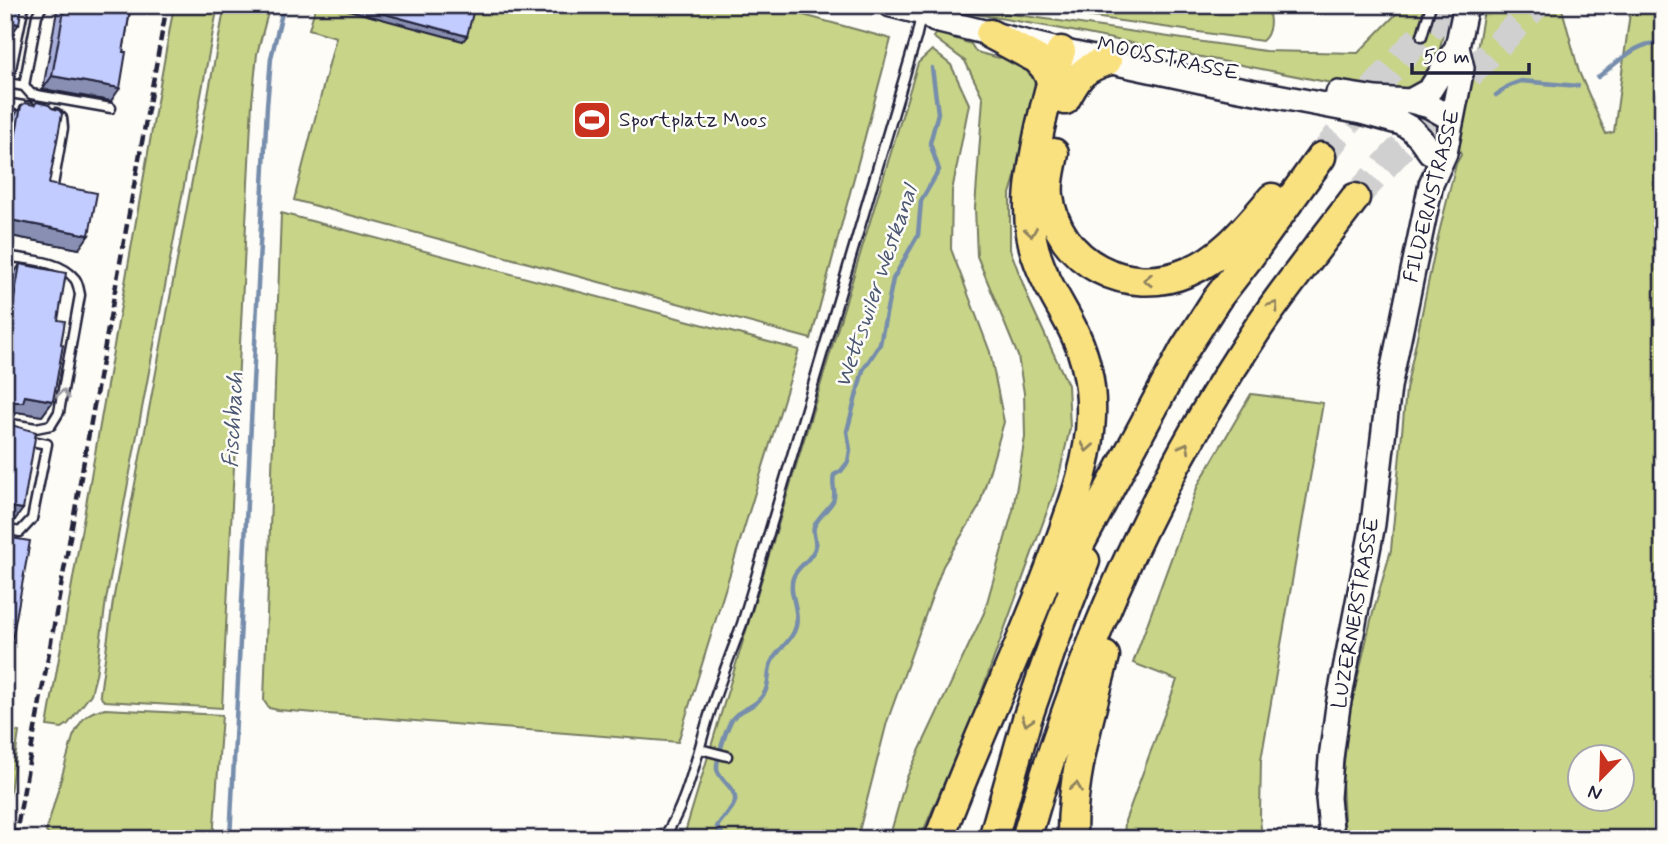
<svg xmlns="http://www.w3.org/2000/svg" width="1668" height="844" font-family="Mynerve,sans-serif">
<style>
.green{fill:#c8d488;stroke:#757b62;stroke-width:2;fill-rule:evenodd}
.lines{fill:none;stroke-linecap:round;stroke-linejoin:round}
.stream{stroke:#768dac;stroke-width:4.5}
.motorway-tunnel{stroke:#d1d0d1;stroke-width:28;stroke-dasharray:28 14;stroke-linecap:butt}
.service-casing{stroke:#22223b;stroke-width:13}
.secondary-casing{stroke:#22223b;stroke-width:28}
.motorway-casing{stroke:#22223b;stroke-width:33}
.service{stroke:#fdfcf7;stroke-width:8}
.secondary{stroke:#fdfcf7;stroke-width:23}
.motorway{stroke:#fae180;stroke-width:28}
.rail{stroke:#22223b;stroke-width:4.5;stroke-dasharray:10 5;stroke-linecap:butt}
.wall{fill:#a8afda;stroke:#22223b;stroke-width:2}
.shaded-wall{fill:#888fb2;stroke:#22223b;stroke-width:2}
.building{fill:#c3ccfe;stroke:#22223b;stroke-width:2}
.oneway{stroke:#8e825e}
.oneway2{stroke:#9a9aa2}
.labels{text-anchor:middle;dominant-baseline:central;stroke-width:5;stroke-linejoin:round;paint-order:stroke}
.street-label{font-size:21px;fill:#22223b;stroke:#fdfcf7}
.poi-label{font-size:21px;fill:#22223b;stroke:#fdfcf7;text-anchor:start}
.water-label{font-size:23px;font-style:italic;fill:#4c5874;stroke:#fdfcf7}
</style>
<rect width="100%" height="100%" fill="#fdfcf7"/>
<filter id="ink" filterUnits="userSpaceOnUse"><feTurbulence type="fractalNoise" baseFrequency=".0143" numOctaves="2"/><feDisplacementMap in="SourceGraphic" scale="14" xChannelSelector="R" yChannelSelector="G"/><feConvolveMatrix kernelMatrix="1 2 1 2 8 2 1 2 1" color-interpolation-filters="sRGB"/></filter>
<g filter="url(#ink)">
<path class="green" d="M174,5H218L106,600L96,675L91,694L68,724L62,728L47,726Z
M225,5H270L257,54L252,102L222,708L105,701L102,699L100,694L113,601Z
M316,5H767L891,39L811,339L294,200L336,37L309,29Z
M938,5H963L971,8L1265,51L1358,53L1405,5H1425L1416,36L1426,40L1436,5H1449L1436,68L1423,89L1371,91L1062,29L942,8Z
M1008,5H1267C1271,17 1272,33 1262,41Z
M1485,5H1561L1579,72L1606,134L1614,132L1631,5H1663V839H1345L1342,782L1349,715L1371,620L1391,550L1406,390L1436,245L1456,164L1461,155L1459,149ZM1580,756H1622V798H1580Z
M937,32L971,44L976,52L999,58L1008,53L1025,66L1035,80L1037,103L1010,194V249L1029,300L1068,385L1070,428L1057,484L974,713L920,839H889L906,779L984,613L1013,510L1025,437L1024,393L1018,356L977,256L975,208L983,98L965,61L933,37Z
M932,50L951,65L969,104L952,191L951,249L990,352L1004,422L979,507L943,566L887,722L857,839H683L918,63Z
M281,213L799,350L678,742L278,710L269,708L264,701Z
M1251,394L1323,403L1261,760L1260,817L1262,839H1124L1125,821L1177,680L1133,663L1198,485Z
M105,709L222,715L213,839H53L46,832L73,737C81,720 86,711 105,709Z
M5,730L19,732L6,819H5Z"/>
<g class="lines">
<path class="stream" d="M1598,77C1616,64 1640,38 1663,44
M1496,95L1510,85L1521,81L1578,86
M5,829L35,839
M230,839L267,106L271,58L284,5
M726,839L717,827C721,818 733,811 735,801C737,789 719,780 717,769C716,760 726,731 730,723C736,708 756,710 765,692C770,682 767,670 772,661C779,648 793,640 796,626C800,609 788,593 793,578C797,566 812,560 815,548C817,540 812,534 814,527C818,516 828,510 833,501C837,493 831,485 834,475L841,471L848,462L850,450L847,431L863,370L880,344L893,279L918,235L921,201L939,170L930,143L938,113L932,68"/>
<path class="motorway-tunnel" d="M1321,157L1371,92L1412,46L1453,5
M1355,198L1447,98L1536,5"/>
<defs>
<path id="service" d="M1422,36L1431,5
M8,83L24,86L37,15L43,5
M5,85L8,83L24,5
M24,86L31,94L111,108
M5,103L30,107
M52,191L63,128L62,118L56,113
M5,256C27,260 60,260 75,279C78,283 79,290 80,295L59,412L51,425L36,428L5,423
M5,436L47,444L32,519L20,532L5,529
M700,749L727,756
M662,839C684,812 697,756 707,722C717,689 730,656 742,624L916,38L921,16"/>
<path id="secondary" d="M891,5L927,14L935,20L1070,53L1229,87L1361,112L1401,123L1410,128L1420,138L1430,152
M1338,93L1376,99L1410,101L1429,106L1452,119
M1410,101L1430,90L1457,47
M1332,839L1328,798L1331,758L1338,706L1373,524L1389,387L1431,184L1445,153L1452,119L1462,68L1457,47L1466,5"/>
<path id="motorway" d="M990,34L1037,59L1045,68L1051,80
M1065,100C1078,77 1081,69 1107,61
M1054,153C1052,167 1047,181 1049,196C1057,263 1128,298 1188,272C1224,257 1247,227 1272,198
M1064,577L1073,557L1184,350L1216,300L1247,260L1321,157
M939,839C975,741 1022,647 1057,549C1072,507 1090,462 1091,416C1092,388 1087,360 1075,334C1064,310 1048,288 1039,263C1021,218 1031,173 1040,128C1046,102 1052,76 1061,51
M993,839L1027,719L1057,633L1085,561
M1026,839C1077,657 1155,481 1260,325C1290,281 1324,240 1355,198
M1072,839C1071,777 1090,715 1105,656"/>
</defs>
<use href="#service" class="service-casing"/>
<use href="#secondary" class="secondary-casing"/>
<use href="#motorway" class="motorway-casing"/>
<use href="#service" class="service"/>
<use href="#secondary" class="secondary"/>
<use href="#motorway" class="motorway"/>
<path class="rail" d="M15,839L167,5"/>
</g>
<path class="wall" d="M58,5H131L123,52L111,101L43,89Z
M21,106L49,184L79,249L5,235V151L11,121Z
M20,264L58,320L61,344L53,401L42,416L17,412L10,422L12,524L5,523V305L10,280Z"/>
<path class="shaded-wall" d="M330,5H352L467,36L463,41Z
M5,21L19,24L5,43Z
M52,76L120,88L111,101L43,89Z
M5,219L89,235L79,249L5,235Z
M25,396L53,401L42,416L17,412L5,429L9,406L14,402Z
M5,506L23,509L12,524L5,523Z"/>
<path class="building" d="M5,5H22L19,24L5,21Z
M65,5H131L123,52H126L120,88L52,76Z
M352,5H475L467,36Z
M37,102L49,105L52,108L59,110L62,114L49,184L97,193L89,235L5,219V176L8,177L21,106L25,103L34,105Z
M20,264L66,273L58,320L65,321L61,344L63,345L53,401L25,396L23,402H14L9,406L10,411L15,414L9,419L11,425L36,432L23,509L5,506V310L12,311Z
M5,537L30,541L9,657H5Z"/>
<defs><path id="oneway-chevron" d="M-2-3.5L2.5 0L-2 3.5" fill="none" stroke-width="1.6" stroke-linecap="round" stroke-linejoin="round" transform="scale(1.75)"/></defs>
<g class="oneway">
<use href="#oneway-chevron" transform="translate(1031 232) rotate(81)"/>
<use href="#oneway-chevron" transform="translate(1148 280) rotate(179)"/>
<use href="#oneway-chevron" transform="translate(1274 306) rotate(-54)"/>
<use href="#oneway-chevron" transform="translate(1087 447) rotate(100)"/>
<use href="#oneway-chevron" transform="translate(1185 447) rotate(-62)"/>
<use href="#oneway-chevron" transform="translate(1027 721) rotate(108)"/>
<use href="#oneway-chevron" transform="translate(1076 787) rotate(-82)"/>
</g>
<use class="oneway2" href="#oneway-chevron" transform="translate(63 394) rotate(-80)"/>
</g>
<defs>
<symbol id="stadium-square" viewBox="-11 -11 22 22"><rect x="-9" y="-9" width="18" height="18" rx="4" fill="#c8321e" stroke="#fdfcf7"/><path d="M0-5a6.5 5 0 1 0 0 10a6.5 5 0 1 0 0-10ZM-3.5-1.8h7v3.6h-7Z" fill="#fff"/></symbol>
</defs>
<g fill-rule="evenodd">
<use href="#stadium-square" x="570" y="98" width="44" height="44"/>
</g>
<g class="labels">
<g class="street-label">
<text transform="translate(1168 59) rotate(12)">MOOSSTRASSE</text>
<text transform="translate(1432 196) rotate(-76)">FILDERNSTRASSE</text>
<text transform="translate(1356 613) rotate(-80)">LUZERNERSTRASSE</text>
</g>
<g class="poi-label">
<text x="619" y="120">Sportplatz Moos</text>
</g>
<g class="water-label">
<text transform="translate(877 287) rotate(-71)">Wettswiler Westkanal</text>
<text transform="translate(234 420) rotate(-87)">Fischbach</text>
</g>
</g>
<rect width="1668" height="844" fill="none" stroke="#fdfcf7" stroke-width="28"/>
<rect x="14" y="14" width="1640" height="816" fill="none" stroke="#22223b" stroke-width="2.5" filter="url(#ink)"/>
<g transform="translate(1601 778) rotate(203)"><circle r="33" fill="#fdfcf7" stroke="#a5a5ac" stroke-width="2"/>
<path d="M0-5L12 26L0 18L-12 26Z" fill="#c8321e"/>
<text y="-10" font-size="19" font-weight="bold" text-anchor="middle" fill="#22223b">N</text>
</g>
<path d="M1412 63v10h117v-10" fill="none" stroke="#22223b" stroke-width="3.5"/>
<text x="1423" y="63" font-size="21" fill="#22223b" stroke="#fdfcf7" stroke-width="5" paint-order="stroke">50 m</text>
</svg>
